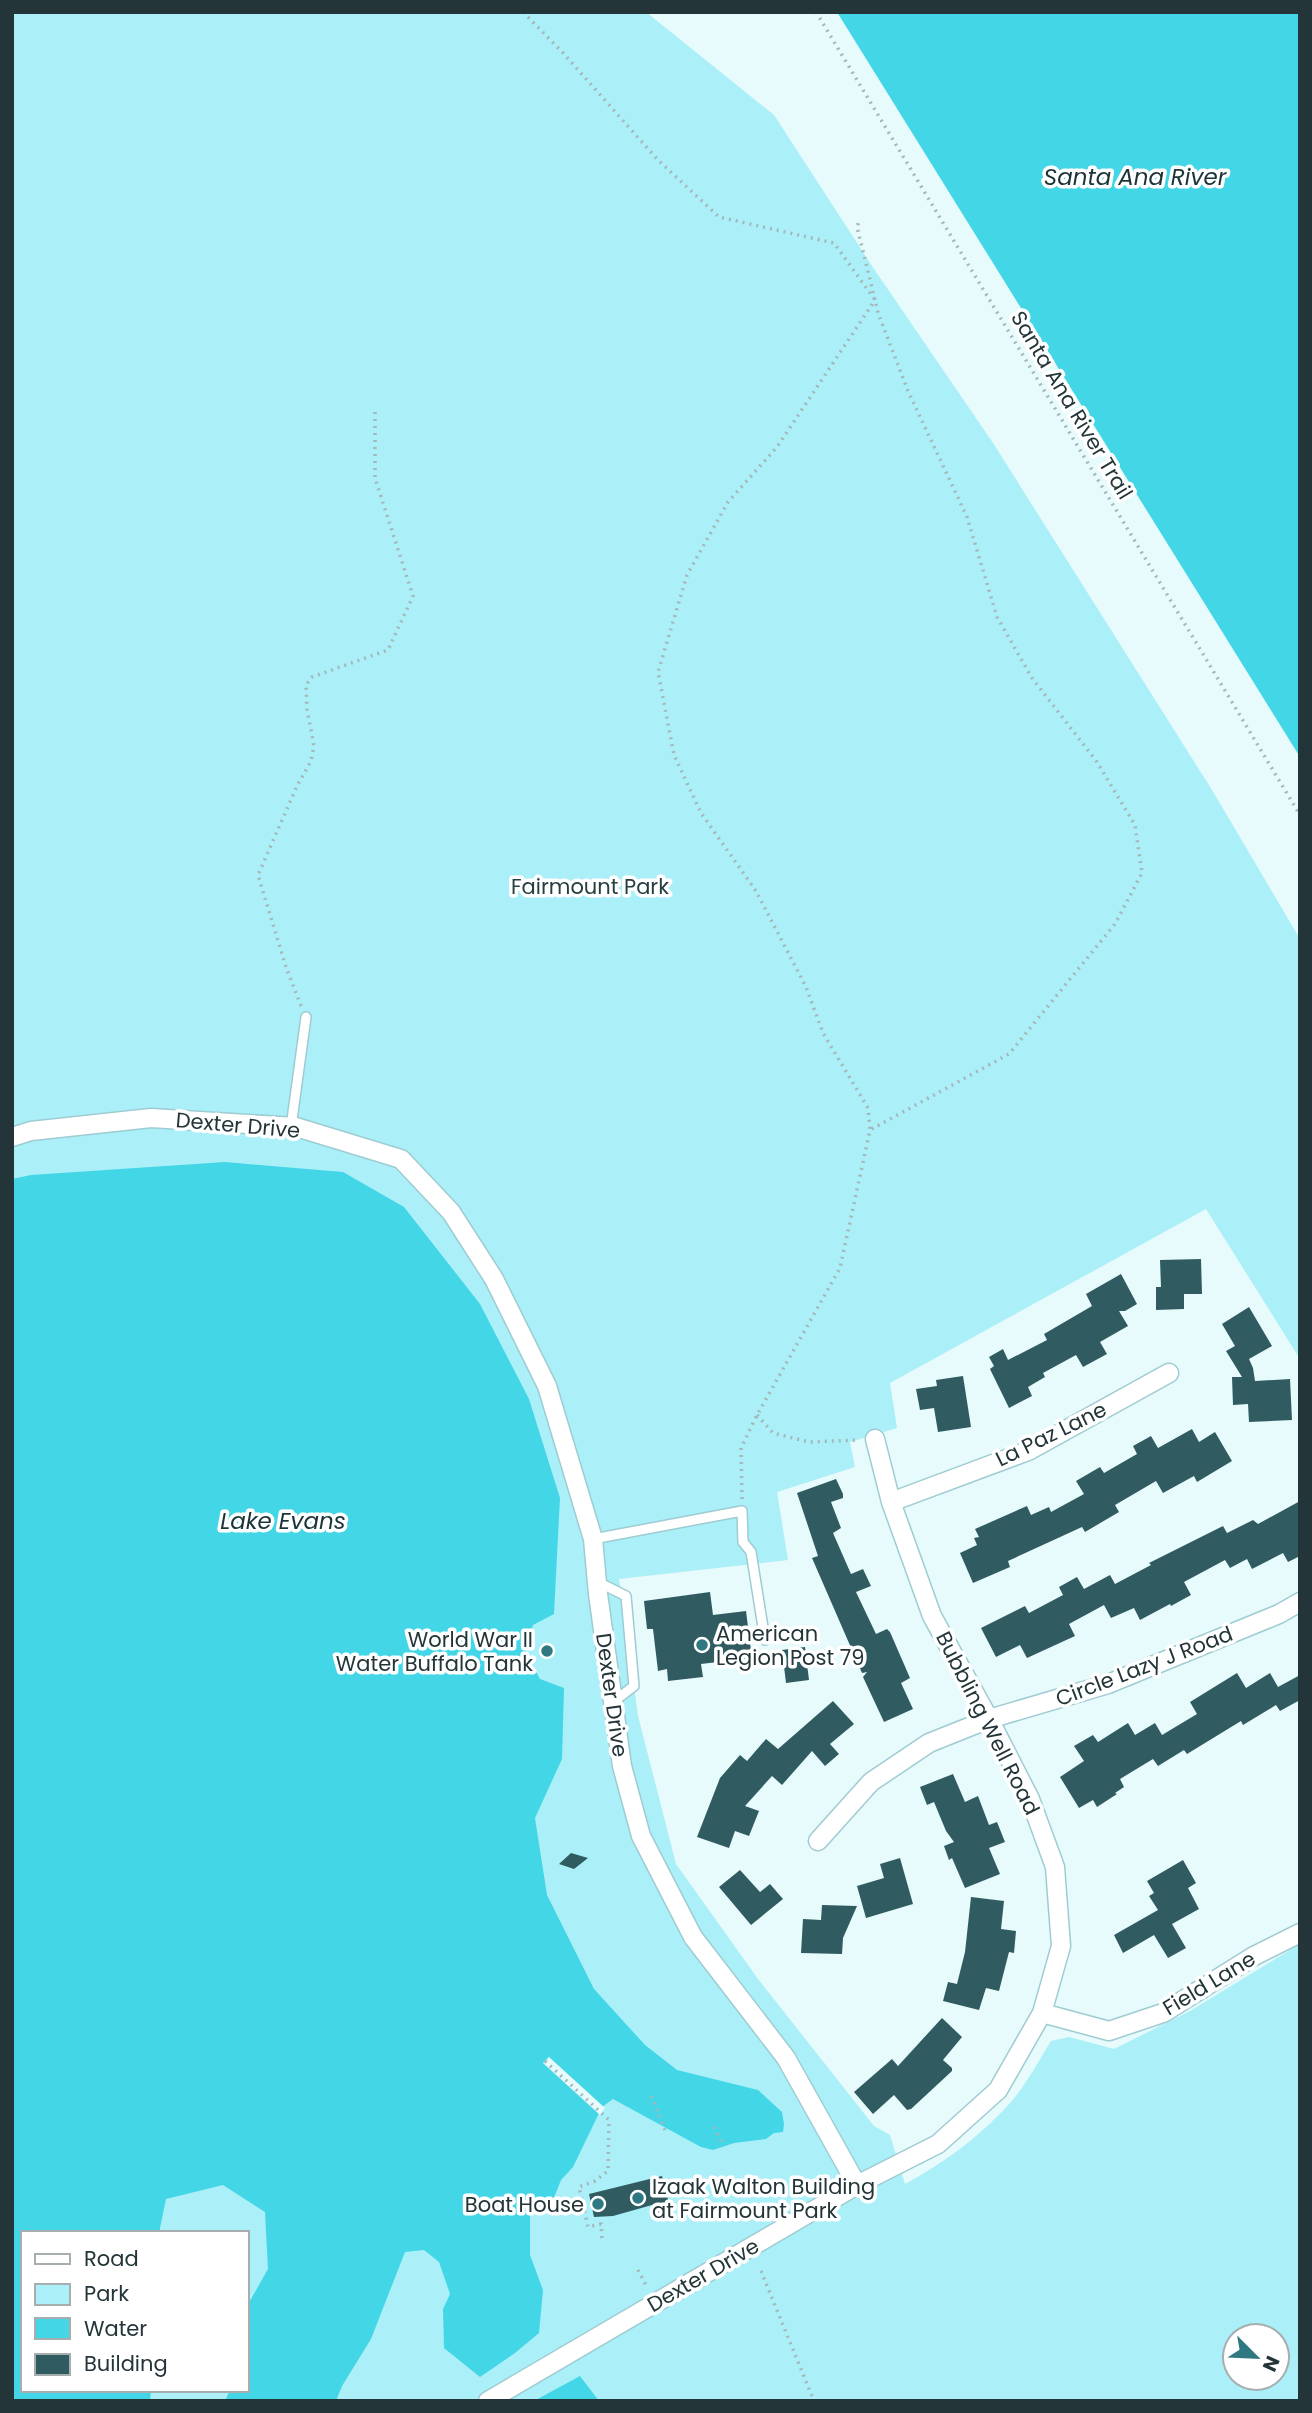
<svg xmlns="http://www.w3.org/2000/svg" width="1312" height="2413" font-family="Poppins,sans-serif">
<style>
.green{fill:#abeff8;fill-rule:evenodd}
.water{fill:#43d6e7}
.pier{fill:#e7fafc}
.building{fill:#305c61}
.lines{fill:none;stroke-linecap:round;stroke-linejoin:round}
.service-casing{stroke:#9eccd2;stroke-width:12}
.minor-casing{stroke:#9eccd2;stroke-width:21}
.path{stroke:#a4b7b9;stroke-width:3.5;stroke-dasharray:2 5;stroke-linecap:butt}
.service{stroke:#fff;stroke-width:9}
.minor{stroke:#fff;stroke-width:18}
.poi-dot{fill:#307881;stroke:#fff;stroke-width:2.5}
.labels{text-anchor:middle;dominant-baseline:central;stroke-width:7;stroke-linejoin:round;paint-order:stroke}
.street-label{font-size:21px;fill:#233538;stroke:#fff}
.park-label{font-size:21px;fill:#263e41;stroke:#fff}
.poi-label{font-size:21px;fill:#233538;stroke:#fff;text-anchor:start}
.water-label{font-size:23px;font-style:italic;fill:#1c3437;stroke:#fff}
</style>
<rect width="100%" height="100%" fill="#e7fafc"/>
<path class="green" d="M12,12H646L774,115L874,269L993,443L1212,790L1300,939V1359L1206,1209L890,1383L897,1428L850,1442L855,1467L777,1492L788,1560L619,1579L624,1612L630,1615L634,1634L629,1650L638,1716L676,1864L758,1979L874,2126L890,2135L905,2184C946,2162 986,2132 1016,2096C1029,2079 1040,2059 1051,2041L1069,2037L1114,2049L1190,2011L1300,1944V2401H12ZM23,2233H247V2390H23ZM1235,2336H1277V2378H1235Z"/>
<path class="water" d="M837,12H1300V757Z
M225,1162L343,1172L404,1207L480,1304L529,1399L560,1498L554,1614L533,1625L526,1653L540,1679L564,1688L562,1759L535,1818L547,1895L594,1989L645,2045L677,2070L758,2090L782,2112L784,2124L783,2132L774,2133L766,2139L734,2143L713,2150L701,2147L613,2099L602,2107L573,2167L561,2180L553,2200L530,2211V2255L543,2290L539,2333L515,2353L480,2377L444,2348L443,2309L450,2294L439,2262L424,2250L405,2252L371,2339L342,2386L336,2401H225L230,2390H247V2306L268,2269L265,2212L223,2185L166,2199L159,2233H23V2390H151L150,2401H12V1179L31,1175Z
M580,2376L599,2401H534Z"/>
<path class="pier" d="M549,2057L605,2108L600,2115L543,2063Z"/>
<path class="building" d="M1201,1259L1202,1294H1184V1309L1156,1310V1287H1161L1160,1260Z
M1121,1274L1137,1304L1125,1311H1119L1128,1326L1100,1342L1107,1354L1083,1367L1076,1355L1043,1373L1045,1377L1028,1387L1032,1396L1009,1408L990,1369L994,1366L989,1357L1003,1349L1008,1360L1047,1340L1044,1334L1092,1306L1086,1294Z
M1249,1307L1272,1346L1249,1359L1253,1368L1255,1381L1290,1379L1292,1420L1249,1422L1248,1404L1233,1405L1232,1377H1242L1226,1351L1235,1346L1222,1324Z
M963,1376L971,1427L938,1432L934,1408L920,1410L916,1389L937,1386L936,1380Z
M1192,1429L1199,1442L1215,1432L1232,1461L1197,1482L1194,1476L1163,1493L1156,1481L1115,1505L1119,1512L1085,1532L1082,1527L1008,1561L1010,1567L973,1583L960,1553L977,1545L974,1538L979,1537L975,1529L1027,1506L1031,1515L1049,1507L1051,1512L1084,1494L1076,1481L1100,1467L1104,1473L1137,1454L1133,1446L1151,1436L1158,1448Z
M836,1479L843,1494V1498L831,1502L841,1528L833,1533L851,1574L863,1569L871,1586L856,1592L876,1634L887,1629L890,1632L910,1678L901,1683L913,1709L884,1722L863,1677L867,1672L862,1673L812,1558L818,1556L797,1493Z
M1300,1501V1556L1288,1562L1283,1553L1252,1569L1247,1559L1230,1568L1225,1560L1184,1582L1191,1595L1171,1606L1170,1604L1140,1620L1134,1608L1111,1618L1104,1605L1069,1624L1075,1636L1027,1658L1020,1645L996,1657L981,1628L1025,1606L1029,1613L1063,1595L1059,1587L1077,1577L1084,1589L1110,1575L1115,1584L1151,1565L1149,1563L1223,1526L1227,1533L1253,1520L1258,1524Z
M710,1592L713,1615L746,1611L752,1658L701,1664L703,1677L668,1681L667,1669L658,1671L653,1629H647L644,1601Z
M805,1647L809,1680L786,1683L782,1650Z
M1237,1673L1246,1688L1270,1673L1278,1687L1300,1675V1700L1280,1711L1276,1705L1243,1725L1241,1721L1187,1754L1184,1750L1158,1766L1153,1759L1120,1779L1124,1787L1115,1793L1117,1794L1097,1807L1093,1800L1079,1808L1060,1777L1084,1761L1074,1746L1093,1735L1098,1742L1128,1723L1135,1735L1155,1723L1162,1735L1197,1714L1190,1702Z
M833,1701L854,1724L830,1744L839,1754L825,1766L812,1751L782,1785L772,1776L745,1806L759,1811L749,1836L735,1831L729,1848L697,1837L720,1778L740,1755L747,1761L766,1739L778,1749Z
M953,1774L965,1802L978,1796L989,1825L997,1822L1005,1842L989,1848L1000,1874L965,1888L952,1858L949,1860L944,1846L954,1842L946,1831L934,1802L927,1805L920,1787Z
M571,1853L588,1858L574,1869L559,1864Z
M900,1858L913,1904L866,1918L857,1886L884,1878L880,1864Z
M1183,1860L1196,1883L1188,1888L1199,1909L1172,1924L1186,1948L1168,1958L1154,1935L1123,1953L1114,1935L1158,1910L1149,1896L1154,1893L1147,1881Z
M740,1870L760,1892L770,1884L783,1899L751,1925L719,1887Z
M971,1897L1004,1901L1001,1929L1016,1931L1014,1953L1009,1952L999,1991L986,1988L979,2010L943,2001L948,1982L957,1984L965,1952Z
M822,1905L857,1906L843,1938L842,1954L801,1953L803,1919L821,1920Z
M942,2018L962,2037L943,2060L952,2068V2071L911,2109L907,2110L894,2095L873,2114L854,2092L892,2059L898,2066Z
M662,2176L672,2216L656,2220L652,2205L613,2216L594,2217L589,2194Z"/>
<g class="lines">
<defs>
<path id="service" d="M291,1127L306,1017
M593,1539L742,1511L743,1542L751,1552L765,1640
M598,1582L626,1596L634,1686L613,1702"/>
<path id="minor" d="M12,1137L31,1131L151,1118L296,1127L401,1159L451,1212L494,1279L547,1386L593,1539L598,1594L622,1766L641,1836L693,1937L786,2058L857,2185
M875,1439L891,1502L932,1616L989,1719L1030,1799L1055,1867L1061,1946L1042,2013
M891,1502L1028,1451L1169,1373
M818,1841L871,1782L929,1743L989,1719L1108,1684L1279,1614L1300,1602
M488,2401L857,2185L938,2144L998,2090L1042,2013L1109,2031L1163,2013L1254,1956L1300,1933"/>
</defs>
<use href="#service" class="service-casing"/>
<use href="#minor" class="minor-casing"/>
<path class="path" d="M523,12L563,53L658,160L719,217L834,243L875,300L878,313L908,391L967,517L997,617L1032,678L1097,762L1135,825L1142,873L1115,924L1009,1054L870,1130
M816,12L1300,815
M301,1006L286,967L258,875L297,786L311,761L314,746L307,709L306,685L312,677L388,650L413,596L375,478V409
M757,1415L773,1433L809,1442L858,1440
M742,1499L741,1448L757,1415L840,1268L870,1130L868,1108L823,1033L806,987L756,891L701,813L674,755L658,672L687,575L728,502L777,447L875,300L857,227L859,221
M545,2061L609,2120L608,2171L595,2181L579,2187L588,2227L601,2224L602,2240
M651,2096L665,2130
M714,2127L722,2144
M638,2270L647,2287
M761,2271L814,2401"/>
<use href="#service" class="service"/>
<use href="#minor" class="minor"/>
</g>
<g class="poi-dot">
<circle cx="702" cy="1645" r="7"/>
<circle cx="547" cy="1651" r="7"/>
<circle cx="638" cy="2198" r="7"/>
<circle cx="598" cy="2204" r="7"/>
</g>
<g class="labels">
<g class="street-label">
<text transform="translate(1072 405) rotate(59)">Santa Ana River Trail</text>
<text transform="translate(238 1125) rotate(5)">Dexter Drive</text>
<text transform="translate(1051 1434) rotate(-26)">La Paz Lane</text>
<text transform="translate(1144 1666) rotate(-21)">Circle Lazy J Road</text>
<text transform="translate(612 1695) rotate(82)">Dexter Drive</text>
<text transform="translate(988 1723) rotate(63)">Bubbling Well Road</text>
<text transform="translate(1209 1983) rotate(-31)">Field Lane</text>
<text transform="translate(703 2275) rotate(-30)">Dexter Drive</text>
</g>
<g class="park-label">
<text x="590" y="886">Fairmount Park</text>
</g>
<g class="poi-label">
<text x="716" y="1633">American<tspan x="716" dy="24">Legion Post 79</tspan></text>
<text x="533" y="1639" text-anchor="end">World War II<tspan x="533" dy="24">Water Buffalo Tank</tspan></text>
<text x="652" y="2186">Izaak Walton Building<tspan x="652" dy="24">at Fairmount Park</tspan></text>
<text x="584" y="2204" text-anchor="end">Boat House</text>
</g>
<g class="water-label">
<text x="1135" y="177">Santa Ana River</text>
<text x="283" y="1521">Lake Evans</text>
</g>
</g>
<rect width="1312" height="2413" fill="none" stroke="#233538" stroke-width="28"/>
<rect x="21" y="2231" width="228" height="161" fill="#ffffff" stroke="#a7aeaf" stroke-width="2"/>
<rect x="35" y="2254" width="35" height="10" fill="#ffffff" stroke="#a7aeaf" stroke-width="2"/>
<text x="84" y="2266" font-size="21" fill="#233538">Road</text>
<rect x="35" y="2284" width="35" height="21" fill="#abeff8" stroke="#a7aeaf" stroke-width="2"/>
<text x="84" y="2301" font-size="21" fill="#233538">Park</text>
<rect x="35" y="2318" width="35" height="21" fill="#43d6e7" stroke="#a7aeaf" stroke-width="2"/>
<text x="84" y="2336" font-size="21" fill="#233538">Water</text>
<rect x="35" y="2354" width="35" height="21" fill="#305c61" stroke="#a7aeaf" stroke-width="2"/>
<text x="84" y="2371" font-size="21" fill="#233538">Building</text>
<g transform="translate(1256 2357) rotate(114)"><circle r="33" fill="#ffffff" stroke="#a7aeaf" stroke-width="2"/>
<path d="M0-5L12 26L0 18L-12 26Z" fill="#307881"/>
<text y="-10" font-size="19" font-weight="bold" text-anchor="middle" fill="#233538">N</text>
</g>
</svg>
